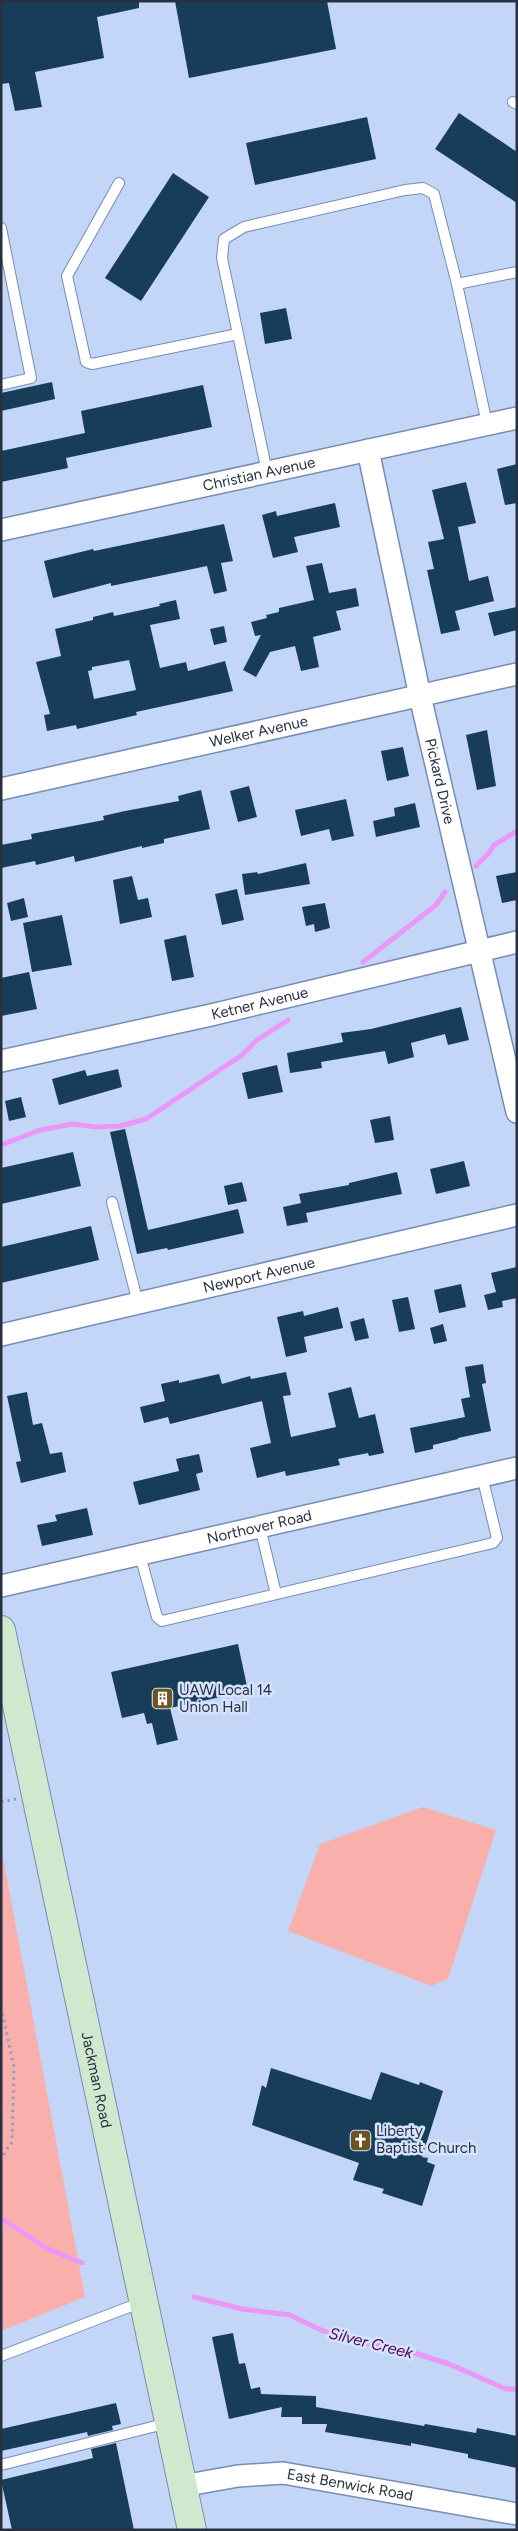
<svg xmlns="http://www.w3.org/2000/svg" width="518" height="2531" font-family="Figtree,sans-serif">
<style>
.green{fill:#f9b0ac}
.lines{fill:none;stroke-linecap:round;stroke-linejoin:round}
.stream{stroke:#eb97f7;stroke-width:5}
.building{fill:#183d58;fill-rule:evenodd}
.service-casing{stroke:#778cb4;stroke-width:12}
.minor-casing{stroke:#778cb4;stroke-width:24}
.secondary-casing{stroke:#778cb4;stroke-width:30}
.path{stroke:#91a1bd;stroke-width:3;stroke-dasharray:2.5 4;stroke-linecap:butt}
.service{stroke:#fff;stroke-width:10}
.minor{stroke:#fff;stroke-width:21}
.secondary{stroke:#d0e9ce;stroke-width:28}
.labels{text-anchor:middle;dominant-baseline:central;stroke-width:5;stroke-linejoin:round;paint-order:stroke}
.street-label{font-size:15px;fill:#283141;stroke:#d5e3fd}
.poi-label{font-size:15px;fill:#283141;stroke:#d5e3fd;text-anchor:start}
.water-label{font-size:16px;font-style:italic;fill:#50005b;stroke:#d5e3fd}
</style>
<rect width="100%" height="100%" fill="#c3d6f8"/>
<path class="green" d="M423,1807L496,1830L448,1979L431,1986L288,1931L320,1844Z
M1,1846L85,2297L1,2331Z"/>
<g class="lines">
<path class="stream" d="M476,866L489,853L494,845L517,831
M363,962L436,905L445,892
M1,1145L40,1130L73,1124L96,1127L120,1126L146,1119L242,1055L257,1040L288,1020
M1,2218L46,2248L82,2263
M194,2297L242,2309L290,2315L321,2330L351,2340L402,2349L449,2364L506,2389H517"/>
</g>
<path class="building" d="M1,1H139V8L97,17L104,58L35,72L42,107L15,111L9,83L1,84Z
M175,1H327L336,49L189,78Z
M459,113L517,152V203L435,149Z
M367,117L376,159L255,185L246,143Z
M173,173L209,197L141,301L105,278Z
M286,308L292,339L265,344L260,313Z
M52,382L55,399L1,411V393Z
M203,385L212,427L66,458L68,468L1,482V451L85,433L81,411Z
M517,464V503L505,505L497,469Z
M466,482L476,523L458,527L469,581L488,576L494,601L455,611L460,630L441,634L427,570L434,569L428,542L444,539L432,490Z
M335,503L340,527L294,537L298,552L273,558L262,515L276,511L277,516Z
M224,524L233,561L221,563L227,591L214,594L207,566L111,586V583L53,598L44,561L93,549L94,551Z
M322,563L329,593L356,588L359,606L336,611L341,630L313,637L319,667L301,671L295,646L270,652L256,677L243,670L261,635L255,636L251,622L267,618L266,615L279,612V608L314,600L306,566Z
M176,600L180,619L150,625L160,668L186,662L188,671L225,661L233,691L136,712L137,715L77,729L76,725L47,731L44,715L50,714L36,662L61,656L55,629L93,620V617L113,612L114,616L160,606L159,604ZM129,660L136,690L94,699L88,671L92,670V667Z
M517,607V630L494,636L488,613Z
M224,626L227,642L214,645L210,629Z
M487,730L496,786L477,790L466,735Z
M403,747L409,776L387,781L381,751Z
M249,786L257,817L238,822L230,791Z
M201,790L210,829L164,839V843L142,848V846L75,862L74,856L36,865L35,861L1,868V845L32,839L31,834L104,820L103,816L125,811L179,801L178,796Z
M346,799L354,836L332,841L329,829L301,836L295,810Z
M415,803L420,827L376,837L373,821L395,816L394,808Z
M306,863L310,884L245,895L242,874L257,872L258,874Z
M517,872V900L502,903L496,876Z
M132,876L138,900L148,898L152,917L120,924L113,880Z
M237,889L244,920L222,925L215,894Z
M24,898L28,917L11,921L7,903Z
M325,903L330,928L315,932L314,924L306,926L302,907Z
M62,915L72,965L32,972L23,923Z
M186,935L194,977L172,981L164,940Z
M29,972L37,1009L1,1016V978Z
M461,1007L469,1040L448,1045L445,1034L411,1043L414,1057L388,1064L385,1051L321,1062L322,1068L290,1073L287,1053L343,1042L341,1033L371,1029Z
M277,1065L283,1092L248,1099L242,1073Z
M118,1069L122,1087L59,1105L52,1079L85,1070L87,1076Z
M21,1097L26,1117L9,1121L5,1101Z
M390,1116L394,1140L375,1143L370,1120Z
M125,1129L148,1230L238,1209L244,1233L168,1250L167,1248L137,1254L110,1132Z
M73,1152L81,1186L1,1204V1168Z
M464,1161L470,1186L436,1194L430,1169Z
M397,1172L402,1194L306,1213L308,1222L287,1226L283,1207L301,1203L299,1194L349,1185V1183Z
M242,1182L247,1201L228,1205L224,1186Z
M91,1226L99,1260L1,1283V1247Z
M517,1267V1298L502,1301L503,1307L488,1310L484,1295L496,1292L491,1273Z
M461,1284L466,1307L439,1313L434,1290Z
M408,1297L415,1329L399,1332L392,1300Z
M338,1307L343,1328L304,1337L307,1352L286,1357L277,1317L303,1311L304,1316Z
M364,1318L369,1338L355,1341L350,1322Z
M443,1324L447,1341L434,1344L430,1328Z
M483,1364L486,1383L482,1384L491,1431L458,1438V1439L433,1445V1449L415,1453L410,1428L465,1417L461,1399L470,1397L465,1367Z
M286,1372L291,1395L283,1396L291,1437L336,1427L328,1393L351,1387L359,1418L375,1414L384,1453L369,1456L368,1453L338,1459L340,1465L286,1476L285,1471L257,1478L250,1448L271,1443L262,1401L170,1424L168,1417L144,1423L140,1407L165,1401L161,1384L179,1380V1383L219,1374L222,1384L250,1376L251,1379Z
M27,1392L33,1425L42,1423L50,1454L62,1452L66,1472L21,1483L16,1462L21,1461L7,1396Z
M199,1454L203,1472L196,1474L200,1490L139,1505L133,1482L179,1471L176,1459Z
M87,1508L93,1535L42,1546L37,1525L57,1521L55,1515Z
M238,1644L248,1691L170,1708L178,1740L157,1745L152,1723L147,1724L144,1713L122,1718L111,1672Z
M271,2068L371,2100L381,2072L419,2085L420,2082L443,2091L422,2157L428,2158L427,2162L435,2165L422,2206L382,2193L384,2189L353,2180L359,2163L252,2125L262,2085L266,2088Z
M233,2333L239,2364L245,2363L251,2389L260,2387L261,2394L316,2396V2407L424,2426L425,2424L476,2433L477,2428L517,2436V2468L468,2458V2454L411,2443V2446L325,2432L327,2424H302V2417H281L282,2407L229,2419L212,2337Z
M116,2403L121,2424L112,2426L113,2430L88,2436L87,2432L1,2451V2429Z
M116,2443L134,2530H12L1,2480L93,2458L91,2449Z"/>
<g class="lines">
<defs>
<path id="service" d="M513,102L517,104
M119,183L67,276L86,362L92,364L238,334
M1,228L31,378L1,385
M487,424L457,284L517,272
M267,472L222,258L224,239L244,227L405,190L423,188L434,194L457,284
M112,1202L138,1303
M260,1527L276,1594
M140,1555L157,1617L162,1621L493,1543L497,1538L482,1476
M1,2356L142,2302
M1,2465L168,2423"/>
<g id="minor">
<path id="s1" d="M368,450L420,696L517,1112"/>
<path id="s2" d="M1,530L517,418"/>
<path id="s3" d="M1,789L517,674"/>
<path id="s4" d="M1,1061L211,1015L517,942"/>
<path id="s5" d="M1,1335L517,1215"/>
<path id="s6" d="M1,1586L517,1468"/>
<path id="s7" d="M182,2486L238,2476L283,2473L517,2514"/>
</g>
<g id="secondary">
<path id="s8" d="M1,1630L192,2530"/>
</g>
</defs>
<use href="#service" class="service-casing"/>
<use href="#minor" class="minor-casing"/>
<use href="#secondary" class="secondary-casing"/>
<path class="path" d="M1,1802L16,1799
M1,2007L14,2067L12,2142L1,2158"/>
<use href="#service" class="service"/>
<use href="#minor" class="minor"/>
<use href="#secondary" class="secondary"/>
</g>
<defs>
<symbol id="building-square" viewBox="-11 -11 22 22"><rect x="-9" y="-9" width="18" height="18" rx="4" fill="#6c5424" stroke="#d5e3fd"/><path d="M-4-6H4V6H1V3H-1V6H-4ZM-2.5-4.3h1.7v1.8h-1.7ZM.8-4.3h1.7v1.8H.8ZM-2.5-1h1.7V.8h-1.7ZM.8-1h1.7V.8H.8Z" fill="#fff"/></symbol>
<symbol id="church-square" viewBox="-11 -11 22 22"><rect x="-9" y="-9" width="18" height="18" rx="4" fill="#6c5424" stroke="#d5e3fd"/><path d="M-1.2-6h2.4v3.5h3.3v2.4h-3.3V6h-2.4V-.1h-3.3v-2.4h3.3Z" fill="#fff"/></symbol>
</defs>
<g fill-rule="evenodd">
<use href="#building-square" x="150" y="1686" width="25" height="25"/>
<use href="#church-square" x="348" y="2128" width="25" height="25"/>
</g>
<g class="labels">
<g class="street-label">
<text stroke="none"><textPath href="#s2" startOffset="264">Christian Avenue</textPath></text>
<text stroke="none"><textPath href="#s3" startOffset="264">Welker Avenue</textPath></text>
<text stroke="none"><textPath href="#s1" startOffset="339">Pickard Drive</textPath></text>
<text stroke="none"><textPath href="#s4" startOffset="265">Ketner Avenue</textPath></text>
<text stroke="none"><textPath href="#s5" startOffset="265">Newport Avenue</textPath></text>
<text stroke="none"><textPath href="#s6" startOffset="265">Northover Road</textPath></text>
<text stroke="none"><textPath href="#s8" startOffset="460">Jackman Road</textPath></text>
<text stroke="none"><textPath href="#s7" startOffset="170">East Benwick Road</textPath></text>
</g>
<g class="poi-label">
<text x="179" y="1690">UAW Local 14<tspan x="179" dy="17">Union Hall</tspan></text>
<text x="376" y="2131">Liberty<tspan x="376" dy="17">Baptist Church</tspan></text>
</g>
<g class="water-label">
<text transform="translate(371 2343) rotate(14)">Silver Creek</text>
</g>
</g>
<rect width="518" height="2531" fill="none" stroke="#283141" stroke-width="5"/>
</svg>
